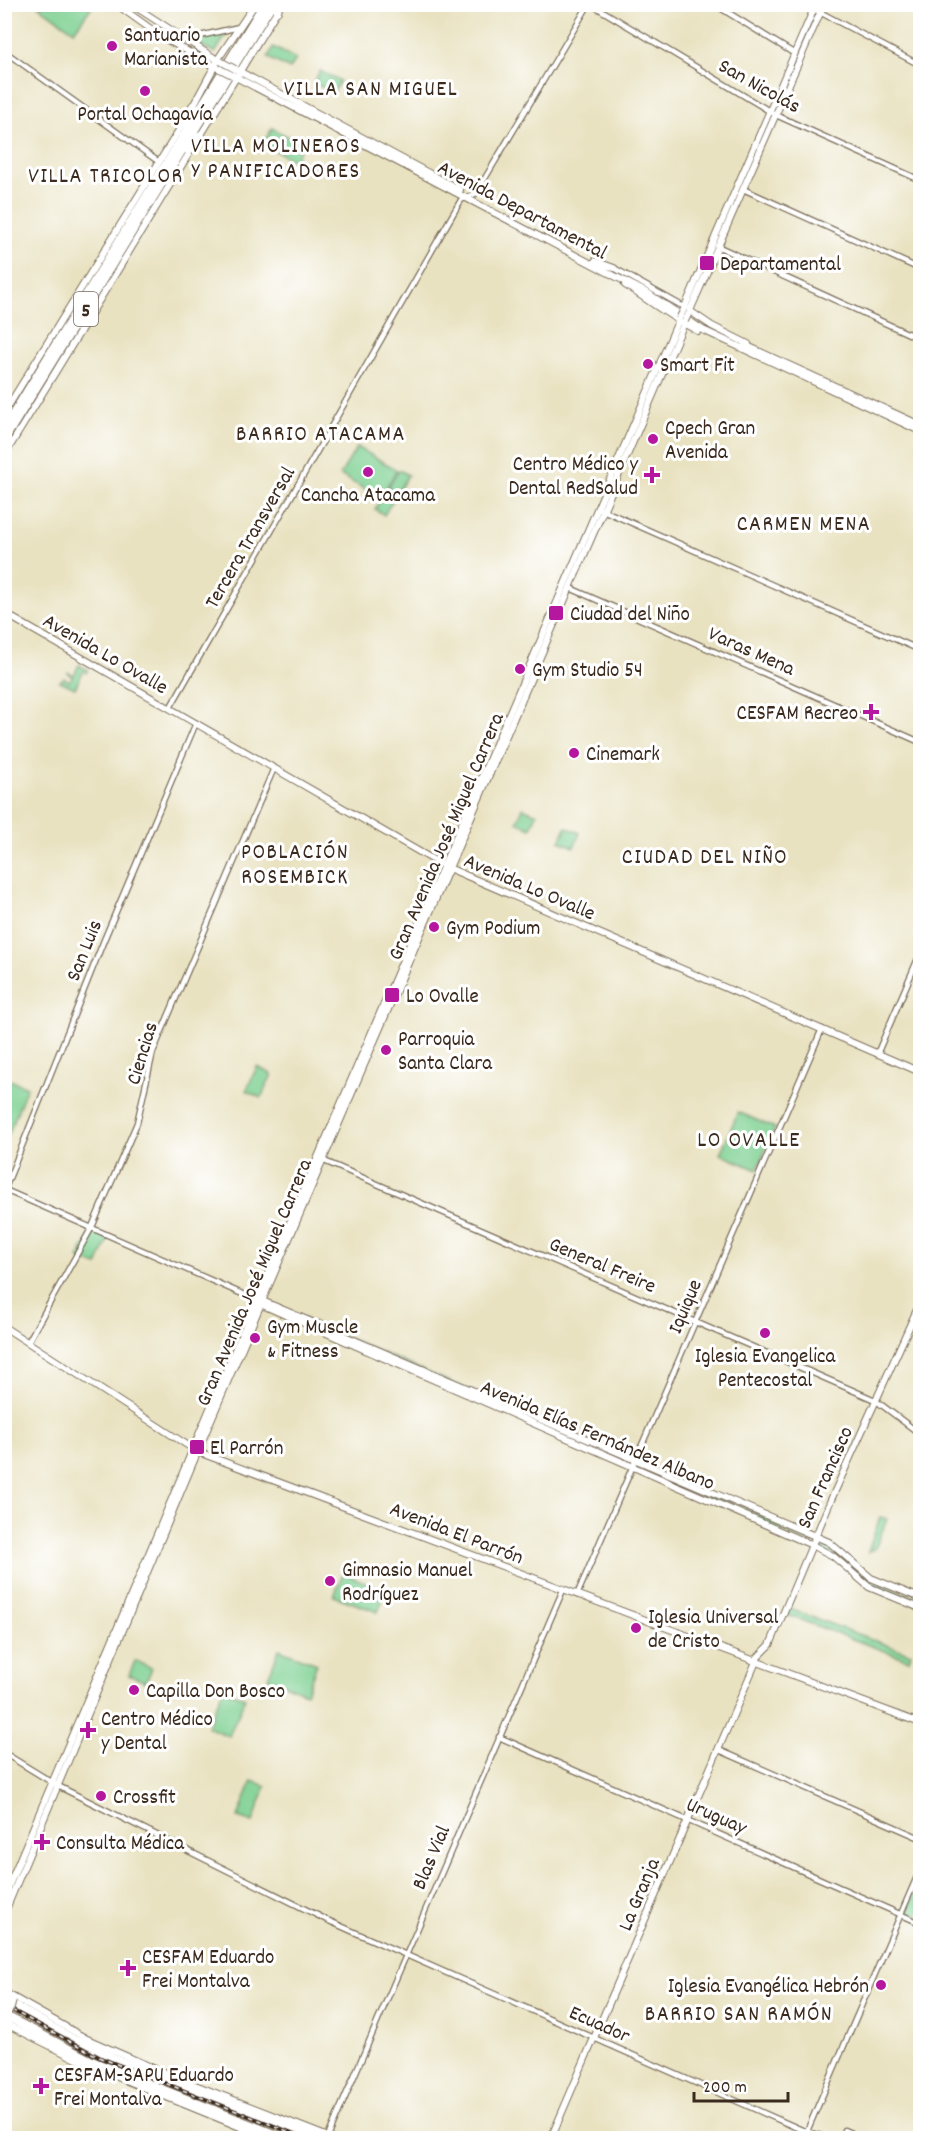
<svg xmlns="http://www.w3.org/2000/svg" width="925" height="2143" viewBox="0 0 925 2143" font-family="Dekko,sans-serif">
	<rect width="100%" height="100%" fill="#fff"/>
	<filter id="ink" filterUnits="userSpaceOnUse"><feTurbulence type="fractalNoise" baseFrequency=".0167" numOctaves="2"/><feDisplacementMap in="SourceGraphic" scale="12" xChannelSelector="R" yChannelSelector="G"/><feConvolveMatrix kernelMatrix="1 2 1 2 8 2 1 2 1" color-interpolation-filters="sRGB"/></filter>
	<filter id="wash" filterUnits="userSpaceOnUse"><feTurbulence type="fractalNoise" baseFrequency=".008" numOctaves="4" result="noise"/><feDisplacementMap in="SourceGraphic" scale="24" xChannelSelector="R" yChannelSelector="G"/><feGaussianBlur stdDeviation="1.35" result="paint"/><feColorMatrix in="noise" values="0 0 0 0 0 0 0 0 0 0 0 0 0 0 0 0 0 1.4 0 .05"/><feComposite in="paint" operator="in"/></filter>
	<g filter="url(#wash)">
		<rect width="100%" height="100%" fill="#e9e2c1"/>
		<!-- green -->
		<path fill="#7ed092" stroke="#5c7d58" stroke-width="1.5" d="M37,5H93L74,31Z
			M228,32L215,53L192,40Z
			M273,47L296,59L290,69L268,58Z
			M320,71L340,81L333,93L313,83Z
			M272,128L303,145L294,161L263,144Z
			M357,447L397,470L380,498L340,475Z
			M399,470L408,475L384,515L375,509Z
			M79,665L88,670L86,673L83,671L75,688L60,681L64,678L70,681L72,677L67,672L74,675Z
			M523,808L537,814L531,828L517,822Z
			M566,827L580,833L574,847L560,841Z
			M257,1067L272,1074L261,1098L246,1091Z
			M5,1078L27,1087L5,1143Z
			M738,1112L775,1128L757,1170L720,1154Z
			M93,1232L109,1238L97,1266L78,1258Z
			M264,1302L812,1538L810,1543Z
			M880,1517L887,1519L875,1549L868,1552Z
			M817,1540L834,1547L867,1579L920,1600V1606L874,1588L816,1544Z
			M343,1573L386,1591L378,1612L334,1596Z
			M790,1609L911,1654L909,1660L787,1615Z
			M279,1649L317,1664L306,1693L268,1678Z
			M135,1661L152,1668L146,1682L129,1675Z
			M223,1689L245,1698L229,1736L207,1727Z
			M252,1781L266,1786L253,1822L238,1817Z
			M920,1880V1909L918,1916L907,1911Z"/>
	</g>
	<g filter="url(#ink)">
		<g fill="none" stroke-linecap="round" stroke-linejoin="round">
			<!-- minor casing -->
			<g stroke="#786a57" stroke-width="7">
				<path id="minor" d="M591,4L776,115L920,180
					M714,4L795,54
					M814,9L920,65
					M187,39L239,27
					M4,51L159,162
					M743,189L920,269
					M717,246L920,339
					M614,268L684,307
					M598,508L920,650
					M570,588L920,742
					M170,708L461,200L475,194L481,185L589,4
					M877,1054L920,954
					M322,1160L875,1400L920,1434
					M5,1190L256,1300
					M4,1191L104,940L196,723
					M28,1342L92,1227L137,1123L153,1052L274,768
					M577,1595L822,1029
					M499,1737L920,1923
					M719,1750L920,1838
					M4,1753L58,1786L327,1920L802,2130L828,2138
					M328,2137L563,1590
					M804,2138L920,1870
					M841,2138L844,2130L862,2138"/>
			</g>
			<!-- major casing -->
			<g stroke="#786a57" stroke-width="8">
				<path id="major" d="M116,4L162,37L218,68
					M131,4L219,61
					M235,69L460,190
					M232,75L649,294L703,330L920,431
					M192,108L220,56L255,4
					M199,138L278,9
					M595,261L614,268
					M625,285C650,301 671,318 698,331
					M684,309L816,4
					M687,309L712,326L748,344
					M689,313L824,4
					M745,345L920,425
					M4,413L187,117
					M4,456L193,147
					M4,613L444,866L920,1072
					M260,1300L829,1542L871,1578L920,1598
					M258,1303L812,1545L833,1556L869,1587L920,1608
					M4,1327L198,1452L920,1723
					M4,1897L222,1380L679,319
					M4,1914L210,1422L685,321
					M4,1992L87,2039L162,2072
					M4,2023L93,2067L267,2138
					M172,2076L331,2138
					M551,2138L758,1657L770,1645L830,1502L920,1303"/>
			</g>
			<!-- highway casing -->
			<g stroke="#786a57" stroke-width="10">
				<path id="highway" d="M277,11L279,4
					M186,124L193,106
					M188,150L201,135
					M4,429L264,4
					M4,440L272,4
					M4,2000L73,2039L120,2061L317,2138
					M4,2015L94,2062L284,2138
					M160,2071L174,2078"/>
			</g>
			<!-- minor -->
			<use href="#minor" stroke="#fff" stroke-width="4.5"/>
			<!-- major -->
			<use href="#major" stroke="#fff" stroke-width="6"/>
			<!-- highway -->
			<use href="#highway" stroke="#fff" stroke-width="8"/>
			<!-- rail casing -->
			<g stroke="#3b2a1e" stroke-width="4">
				<path id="rail" d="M4,2006L101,2058L305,2138"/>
			</g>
			<!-- rail -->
			<use href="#rail" stroke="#fff" stroke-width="1.5" stroke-dasharray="4.5" stroke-linecap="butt"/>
			<!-- major-bridge casing -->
			<g stroke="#786a57" stroke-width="8" stroke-linecap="butt">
				<path id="major-bridge" d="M222,62L235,69
					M218,68L232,75
					M679,319L684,309
					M685,321L689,313
					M4,2017L11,2008L13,2000"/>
			</g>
			<!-- major-bridge -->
			<use href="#major-bridge" stroke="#fff" stroke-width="6"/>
		</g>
	</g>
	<!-- markers -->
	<g fill="#b5179e" stroke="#fff" stroke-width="2">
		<circle cx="112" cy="46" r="6"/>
		<circle cx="145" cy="91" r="6"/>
		<rect x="699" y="255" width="16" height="16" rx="3"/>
		<circle cx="648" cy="364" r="6"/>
		<circle cx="653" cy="439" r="6"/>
		<circle cx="368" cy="472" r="6"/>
		<path d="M649 466h6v6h6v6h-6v6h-6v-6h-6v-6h6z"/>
		<rect x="548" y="605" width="16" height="16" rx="3"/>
		<circle cx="520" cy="669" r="6"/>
		<path d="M868 703h6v6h6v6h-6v6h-6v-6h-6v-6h6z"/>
		<circle cx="574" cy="753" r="6"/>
		<circle cx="434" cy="927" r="6"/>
		<rect x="384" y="987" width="16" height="16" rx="3"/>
		<circle cx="386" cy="1050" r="6"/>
		<circle cx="765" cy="1333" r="6"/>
		<circle cx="255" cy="1338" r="6"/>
		<rect x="189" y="1439" width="16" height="16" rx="3"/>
		<circle cx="330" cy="1581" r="6"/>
		<circle cx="636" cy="1628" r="6"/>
		<circle cx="134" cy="1690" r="6"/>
		<path d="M85 1721h6v6h6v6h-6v6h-6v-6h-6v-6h6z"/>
		<circle cx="101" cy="1796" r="6"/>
		<path d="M39 1833h6v6h6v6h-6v6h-6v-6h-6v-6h6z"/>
		<path d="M125 1959h6v6h6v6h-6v6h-6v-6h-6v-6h6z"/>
		<circle cx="881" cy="1985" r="6"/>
		<path d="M38 2077h6v6h6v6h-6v6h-6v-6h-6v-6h6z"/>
	</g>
	<g text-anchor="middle" stroke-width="6" stroke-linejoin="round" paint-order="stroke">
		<!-- shield labels -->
		<rect fill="#fff" stroke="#766a62" stroke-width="1.5" x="74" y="292" width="24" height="34" rx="4.5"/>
		<g font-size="20" font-weight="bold" fill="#3b2a1e">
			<text x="86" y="316">5</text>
		</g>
		<!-- poi labels -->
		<g font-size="21" fill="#3b2a1e" stroke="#fff" text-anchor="start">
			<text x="124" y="41">Santuario<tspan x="124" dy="24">Marianista</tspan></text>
			<text x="145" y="120" text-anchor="middle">Portal Ochagavía</text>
			<text x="720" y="270">Departamental</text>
			<text x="660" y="371">Smart Fit</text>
			<text x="665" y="434">Cpech Gran<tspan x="665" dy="24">Avenida</tspan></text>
			<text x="638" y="470" text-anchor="end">Centro Médico y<tspan x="638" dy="24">Dental RedSalud</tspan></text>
			<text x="368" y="501" text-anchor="middle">Cancha Atacama</text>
			<text x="570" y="620">Ciudad del Niño</text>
			<text x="532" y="676">Gym Studio 54</text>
			<text x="858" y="719" text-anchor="end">CESFAM Recreo</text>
			<text x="586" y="760">Cinemark</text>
			<text x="446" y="934">Gym Podium</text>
			<text x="406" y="1002">Lo Ovalle</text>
			<text x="398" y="1045">Parroquia<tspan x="398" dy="24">Santa Clara</tspan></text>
			<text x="267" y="1333">Gym Muscle<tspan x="267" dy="24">&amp; Fitness</tspan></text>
			<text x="765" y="1362" text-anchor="middle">Iglesia Evangelica<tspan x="765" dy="24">Pentecostal</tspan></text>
			<text x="210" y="1454">El Parrón</text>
			<text x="342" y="1576">Gimnasio Manuel<tspan x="342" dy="24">Rodríguez</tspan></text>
			<text x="648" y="1623">Iglesia Universal<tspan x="648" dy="24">de Cristo</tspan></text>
			<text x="146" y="1697">Capilla Don Bosco</text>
			<text x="101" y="1725">Centro Médico<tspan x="101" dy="24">y Dental</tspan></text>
			<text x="113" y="1803">Crossfit</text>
			<text x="56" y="1849">Consulta Médica</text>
			<text x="142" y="1963">CESFAM Eduardo<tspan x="142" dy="24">Frei Montalva</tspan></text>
			<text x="869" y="1992" text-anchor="end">Iglesia Evangélica Hebrón</text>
			<text x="54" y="2081">CESFAM-SAPU Eduardo<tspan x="54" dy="24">Frei Montalva</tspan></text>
		</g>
		<!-- street labels -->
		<g font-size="21" fill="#3b2a1e" stroke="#fff">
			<text transform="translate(760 85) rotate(29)" y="7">San Nicolás</text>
			<text transform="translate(523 209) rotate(28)" y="7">Avenida Departamental</text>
			<text transform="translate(249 537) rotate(-60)" y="7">Tercera Transversal</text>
			<text transform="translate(752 650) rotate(24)" y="7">Varas Mena</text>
			<text transform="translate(106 653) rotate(30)" y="7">Avenida Lo Ovalle</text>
			<text transform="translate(445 836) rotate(-67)" y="7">Gran Avenida José Miguel Carrera</text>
			<text transform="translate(530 886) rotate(23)" y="7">Avenida Lo Ovalle</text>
			<text transform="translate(83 950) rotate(-68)" y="7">San Luis</text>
			<text transform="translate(141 1053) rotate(-73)" y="7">Ciencias</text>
			<text transform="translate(603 1264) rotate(23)" y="7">General Freire</text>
			<text transform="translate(253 1282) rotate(-67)" y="7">Gran Avenida José Miguel Carrera</text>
			<text transform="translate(684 1306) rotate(-67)" y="7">Iquique</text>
			<text transform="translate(598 1434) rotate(23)" y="7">Avenida Elías Fernández Albano</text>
			<text transform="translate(824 1477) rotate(-66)" y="7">San Francisco</text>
			<text transform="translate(457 1532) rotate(21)" y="7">Avenida El Parrón</text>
			<text transform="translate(717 1815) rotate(24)" y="7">Uruguay</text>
			<text transform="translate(430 1857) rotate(-67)" y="7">Blas Vial</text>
			<text transform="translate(638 1894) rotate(-67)" y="7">La Granja</text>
			<text transform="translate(600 2023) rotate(24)" y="7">Ecuador</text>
		</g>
		<!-- neighbourhood labels -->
		<g font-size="22" letter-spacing="1.5" fill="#3b2a1e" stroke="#fff">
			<text x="371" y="95">VILLA SAN MIGUEL</text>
			<text x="276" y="152">VILLA MOLINEROS<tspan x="276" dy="25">Y PANIFICADORES</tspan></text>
			<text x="106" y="182">VILLA TRICOLOR</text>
			<text x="321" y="440">BARRIO ATACAMA</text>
			<text x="804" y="530">CARMEN MENA</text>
			<text x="295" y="858">POBLACIÓN<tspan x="295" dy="25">ROSEMBICK</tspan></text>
			<text x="705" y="863">CIUDAD DEL NIÑO</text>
			<text x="749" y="1146">LO OVALLE</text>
			<text x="739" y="2020">BARRIO SAN RAMÓN</text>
		</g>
	</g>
	<!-- margin -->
	<rect width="925" height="2143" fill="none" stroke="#fff" stroke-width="24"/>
	<!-- scale -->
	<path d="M694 2092v9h94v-9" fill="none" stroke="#3b2a1e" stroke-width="3"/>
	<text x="703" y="2092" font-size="18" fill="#3b2a1e" stroke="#ffffff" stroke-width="4.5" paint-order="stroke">200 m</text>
</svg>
